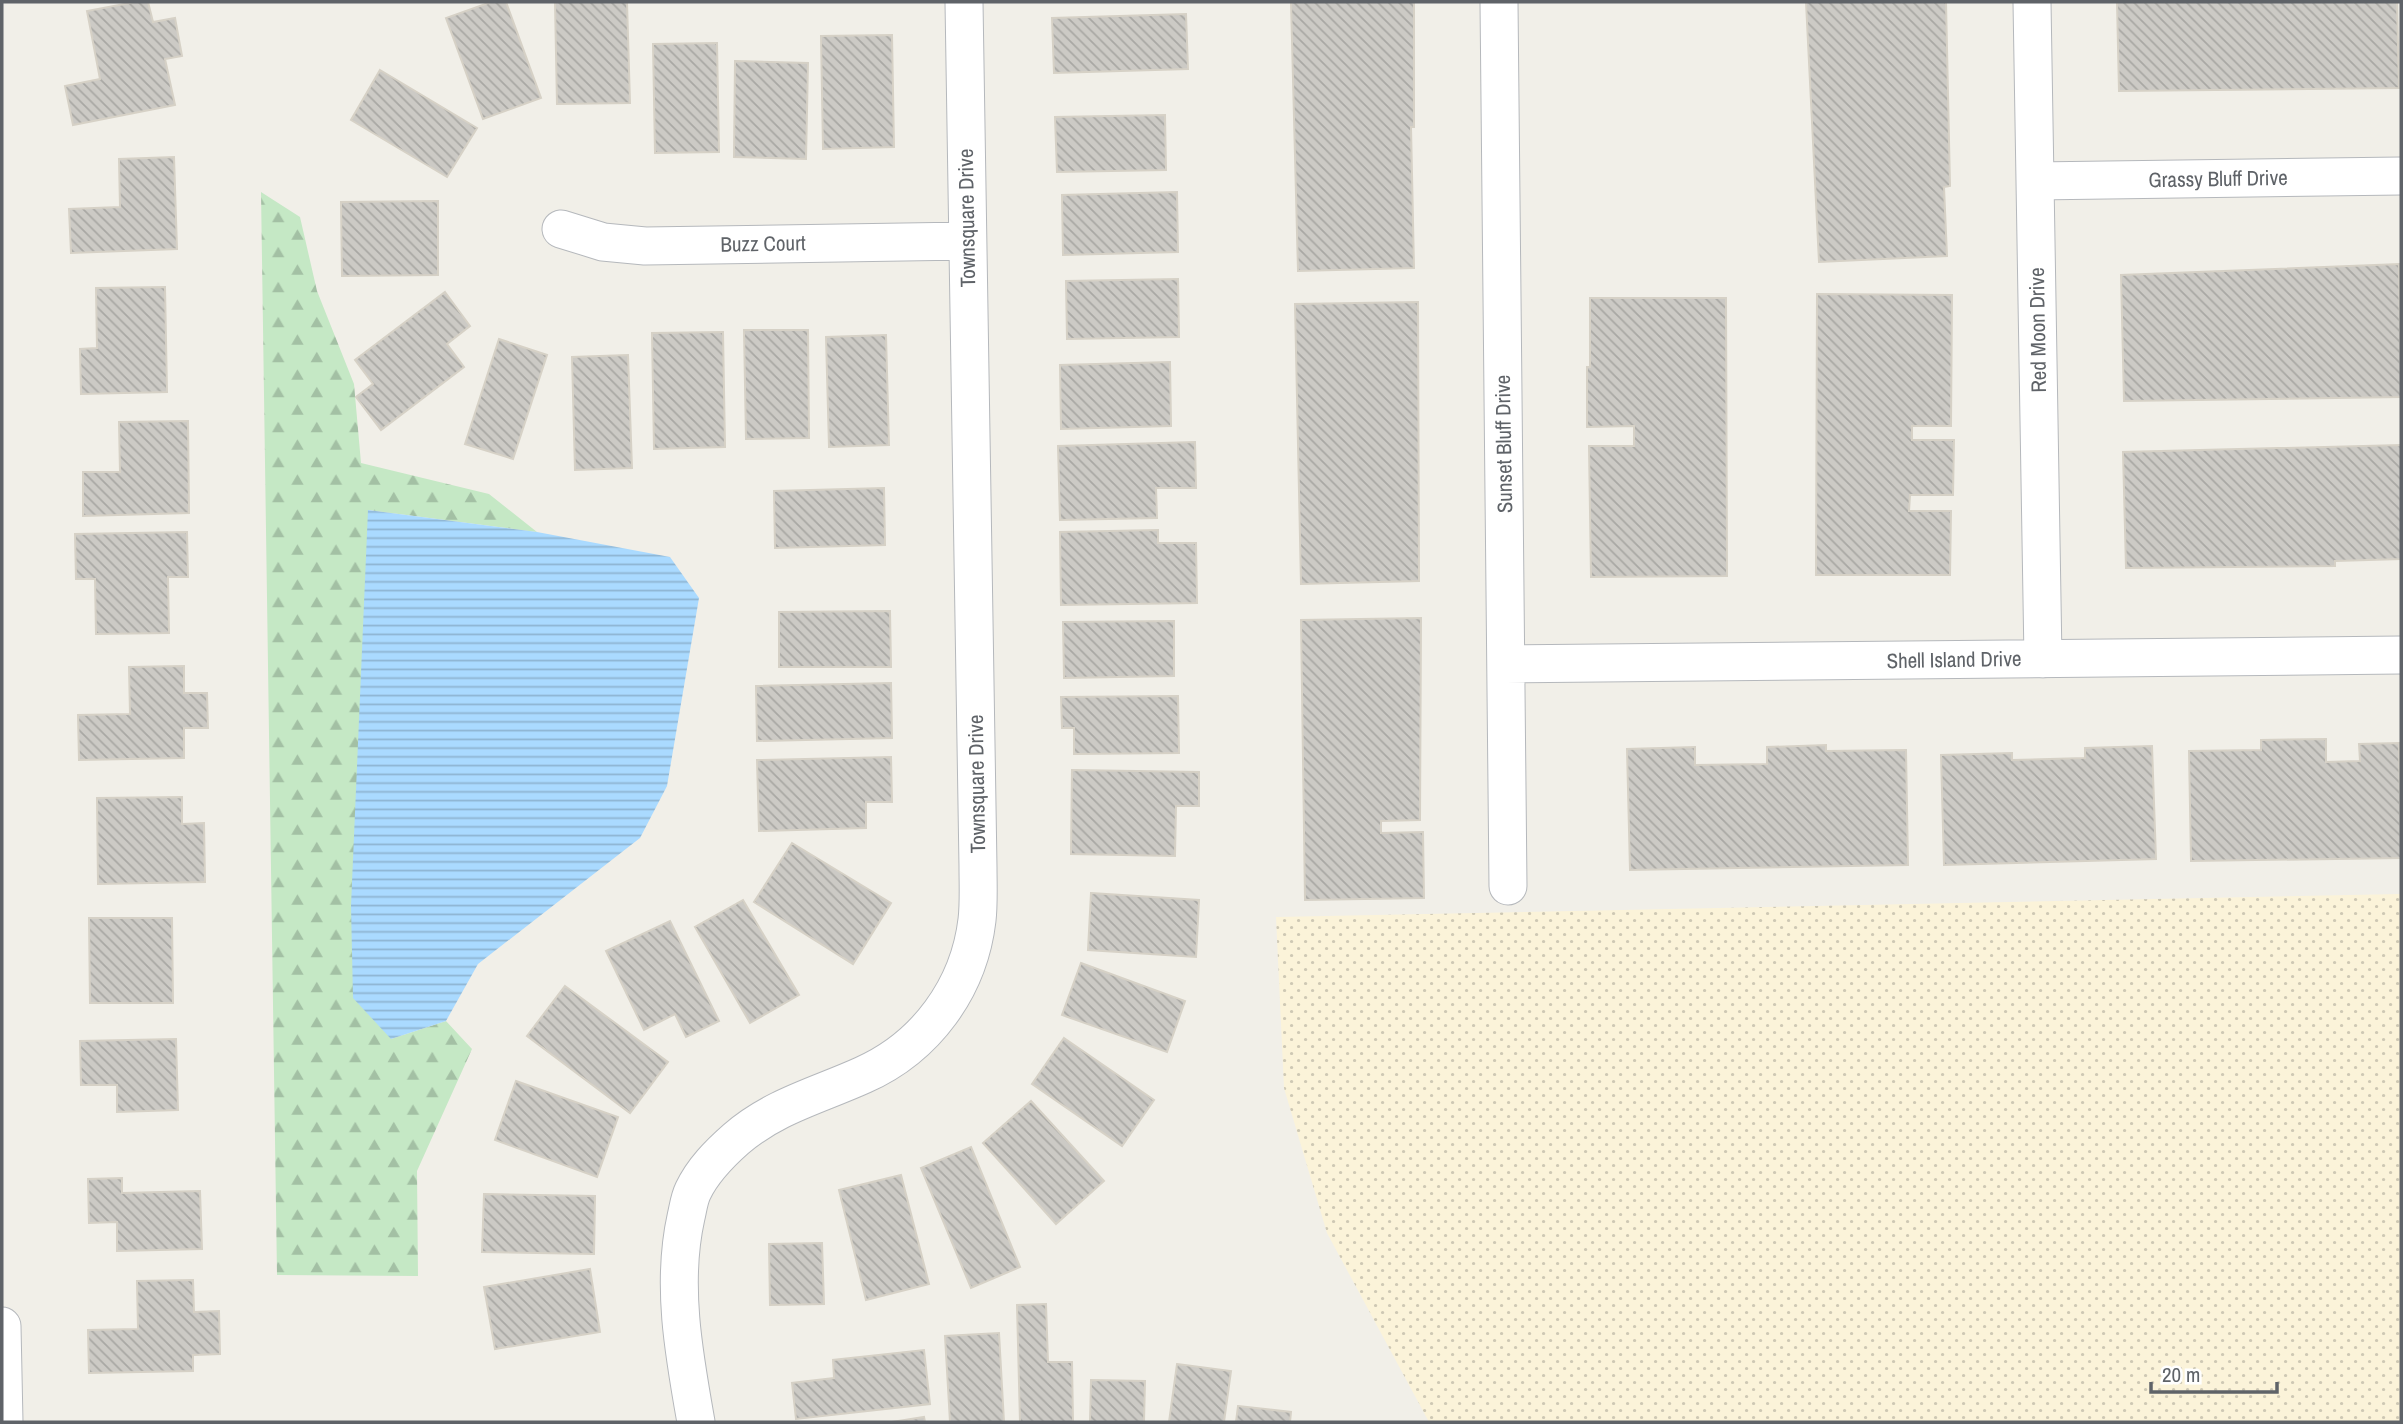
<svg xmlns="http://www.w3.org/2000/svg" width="2403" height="1424" viewBox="0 0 2403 1424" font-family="'Archivo Narrow',sans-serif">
	<defs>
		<pattern id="forest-firs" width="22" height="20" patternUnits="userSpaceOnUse" patternTransform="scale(1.75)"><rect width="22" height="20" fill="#c5e8c5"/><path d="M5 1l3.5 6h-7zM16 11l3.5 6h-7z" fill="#a3c0a4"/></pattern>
		<pattern id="sand-dots" width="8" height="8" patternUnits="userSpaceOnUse" patternTransform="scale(1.75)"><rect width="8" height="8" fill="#fbf3d9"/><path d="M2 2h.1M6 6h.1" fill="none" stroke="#cec8b4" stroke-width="1.8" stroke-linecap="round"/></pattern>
		<pattern id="water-rules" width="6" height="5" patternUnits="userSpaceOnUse" patternTransform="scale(1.75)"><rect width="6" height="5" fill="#aadaff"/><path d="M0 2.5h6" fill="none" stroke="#8eb4d2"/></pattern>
		<pattern id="building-back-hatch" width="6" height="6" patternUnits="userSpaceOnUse" patternTransform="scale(1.75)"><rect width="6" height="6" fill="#cccac5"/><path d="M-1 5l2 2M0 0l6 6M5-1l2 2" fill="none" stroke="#a9a8a4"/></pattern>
	</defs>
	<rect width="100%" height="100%" fill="#f1efe8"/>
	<!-- forest -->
	<path fill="url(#forest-firs)" d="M261,192L300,217L317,291L354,384L361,463L489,494L537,532L368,510L391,1039L446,1021L472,1049L417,1171L418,1276L277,1275Z"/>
	<!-- sand -->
	<path fill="url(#sand-dots)" d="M2401,894V1422H1429L1327,1233L1284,1088L1276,917Z"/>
	<!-- water -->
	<path fill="url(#water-rules)" d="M368,510L537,532L670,557L699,598L667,786L640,838L478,964L446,1021L391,1039L353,998L351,906Z"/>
	<!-- building -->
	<path fill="url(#building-back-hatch)" stroke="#d6d1c6" stroke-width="2" d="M135,2H148L153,22L175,18L182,56L165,59L175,105L73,125L65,86L100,79L87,11Z
		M491,2H506L541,98L483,119L446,18Z
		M555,2H627L630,103L557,104Z
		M1291,2H1414V127H1411L1414,268L1298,271Z
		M1806,2H1946L1950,186L1944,187L1947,256L1819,262Z
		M2117,2H2397L2399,88L2119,91Z
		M1186,14L1188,69L1054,73L1052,18Z
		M892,35L894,147L823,149L821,36Z
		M717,43L719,152L655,153L653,44Z
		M735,61L808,63L806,159L734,157Z
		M380,70L477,128L447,177L351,120Z
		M1165,115L1166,170L1057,172L1055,117Z
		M174,157L177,249L71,253L69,209L120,207L119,159Z
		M1177,192L1178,252L1063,255L1062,195Z
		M438,201V275L342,276L341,202Z
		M2399,264L2401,397L2124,401L2121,275Z
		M1178,279L1179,337L1067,339L1066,281Z
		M165,287L167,392L81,394L80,349L97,348L96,288Z
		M445,292L470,326L447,344L464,367L381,430L356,397L373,384L355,360Z
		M1817,294L1952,295L1951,426H1912V440H1954L1953,495H1910L1909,511H1951L1950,575H1816Z
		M1590,298H1726L1727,576L1591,577L1589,446H1634V426L1587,427V367H1590Z
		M1418,302L1419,581L1301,584L1295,304Z
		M744,330H808L809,438L746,439Z
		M723,332L725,447L654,449L652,333Z
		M886,335L889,445L829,447L826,337Z
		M499,339L547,355L513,459L465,444Z
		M628,355L632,468L575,470L572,357Z
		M1170,362L1171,426L1061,429L1060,365Z
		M188,421L189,513L83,516V472H120L119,422Z
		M1195,442L1196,488H1156L1157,518L1060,520L1058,446Z
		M2401,445V559L2335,561V566L2126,568L2123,452Z
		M884,488L885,545L775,548L774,491Z
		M1158,530V543H1196L1197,603L1061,605L1060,532Z
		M187,532L188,577H168L169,633L96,634L95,579H76L75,534Z
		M890,611L891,667H779V612Z
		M1421,618L1420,820L1381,821V833L1423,832L1424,898L1305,900L1301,620Z
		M1174,621V676L1064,678L1063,622Z
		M184,666V693H207L208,728H184V758L79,760L78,715L130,714L129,667Z
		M891,683L892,738L757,741L756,686Z
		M1178,696L1179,753L1074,754V728H1062L1061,697Z
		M2326,739V762L2360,761L2359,744L2399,743L2401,858L2191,861L2189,751L2261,750V740Z
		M1826,745V751L1906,750L1908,865L1630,870L1627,749L1695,747V765L1767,764V747Z
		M2152,746L2156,859L1944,865L1941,755L2012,753V760L2085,758V748Z
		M891,757L892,802H866V828L759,831L757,760Z
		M1072,770L1199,772V806H1176L1175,856L1071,854Z
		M182,797V824L204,823L205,882L98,884L97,798Z
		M792,843L891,903L853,964L754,902Z
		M1091,893L1199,900L1196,957L1088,950Z
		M743,900L799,995L750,1023L695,927Z
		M89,918H172L173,1003H90Z
		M670,921L719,1021L686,1037L675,1014L644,1030L606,951Z
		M1081,963L1185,1001L1167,1052L1062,1015Z
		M565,986L668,1062L630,1113L527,1036Z
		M1064,1038L1154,1100L1122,1146L1032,1084Z
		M176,1039L178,1110L117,1112V1085H81L80,1041Z
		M516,1081L618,1117L597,1177L495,1140Z
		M1031,1101L1104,1181L1056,1224L983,1143Z
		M971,1147L1020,1267L971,1288L921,1168Z
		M901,1175L929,1284L866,1300L839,1190Z
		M122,1178V1193L200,1191L202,1249L117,1251V1222L89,1223L88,1179Z
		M484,1194L595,1196L594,1254L482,1252Z
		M822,1243L824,1304L770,1305L769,1244Z
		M590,1269L600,1332L495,1349L484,1287Z
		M193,1280L194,1312L219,1311L220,1354L193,1355V1371L89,1373L88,1330L138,1329L137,1281Z
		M1046,1304L1048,1362H1072L1073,1422H1020L1017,1305Z
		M999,1333L1004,1422H950L945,1336Z
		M924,1350L930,1404L796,1419L792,1383L834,1378L833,1360Z
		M1177,1364L1231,1371L1224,1422H1169Z
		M1091,1380L1145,1381L1144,1422H1090Z
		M1238,1406L1291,1412L1290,1422H1236Z
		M924,1417L925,1422H892Z"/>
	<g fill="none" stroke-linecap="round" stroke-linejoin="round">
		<!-- minor casing -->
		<g stroke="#b5b8bc" stroke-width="39">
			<path id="minor" d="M1499,2L1508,886
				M2032,2L2043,659
				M2035,181L2401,176
				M561,229L603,242L645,246L967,241
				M1506,664L2401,655
				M2,1326L4,1422
				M696,1422C684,1355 671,1284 686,1217C688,1209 689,1199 693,1191C703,1170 719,1154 736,1139C774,1106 819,1095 863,1075C926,1047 969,988 977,920C979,903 978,884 978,867L964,2"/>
		</g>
		<!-- minor -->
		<use href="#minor" stroke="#fff" stroke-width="37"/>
	</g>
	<g text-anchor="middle" stroke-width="5" stroke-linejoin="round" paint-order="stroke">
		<!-- street labels -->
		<g font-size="21" fill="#5f6368" stroke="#fff">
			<text transform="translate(2218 179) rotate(-1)" y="7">Grassy Bluff Drive</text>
			<text transform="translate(967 218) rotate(-91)" y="7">Townsquare Drive</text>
			<text transform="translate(763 244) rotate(-1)" y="7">Buzz Court</text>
			<text transform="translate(2038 330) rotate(-91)" y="7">Red Moon Drive</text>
			<text transform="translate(1504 444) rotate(-91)" y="7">Sunset Bluff Drive</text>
			<text transform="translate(1954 660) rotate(-1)" y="7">Shell Island Drive</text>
			<text transform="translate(977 784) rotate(-91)" y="7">Townsquare Drive</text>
		</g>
	</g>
	<!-- border -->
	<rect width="2403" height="1424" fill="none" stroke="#5f6368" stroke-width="7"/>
	<!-- scale -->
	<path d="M2151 1382v10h126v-10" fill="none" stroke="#5f6368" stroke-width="3.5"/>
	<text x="2162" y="1382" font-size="21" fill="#5f6368" stroke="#ffffff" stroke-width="5" paint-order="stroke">20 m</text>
</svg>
